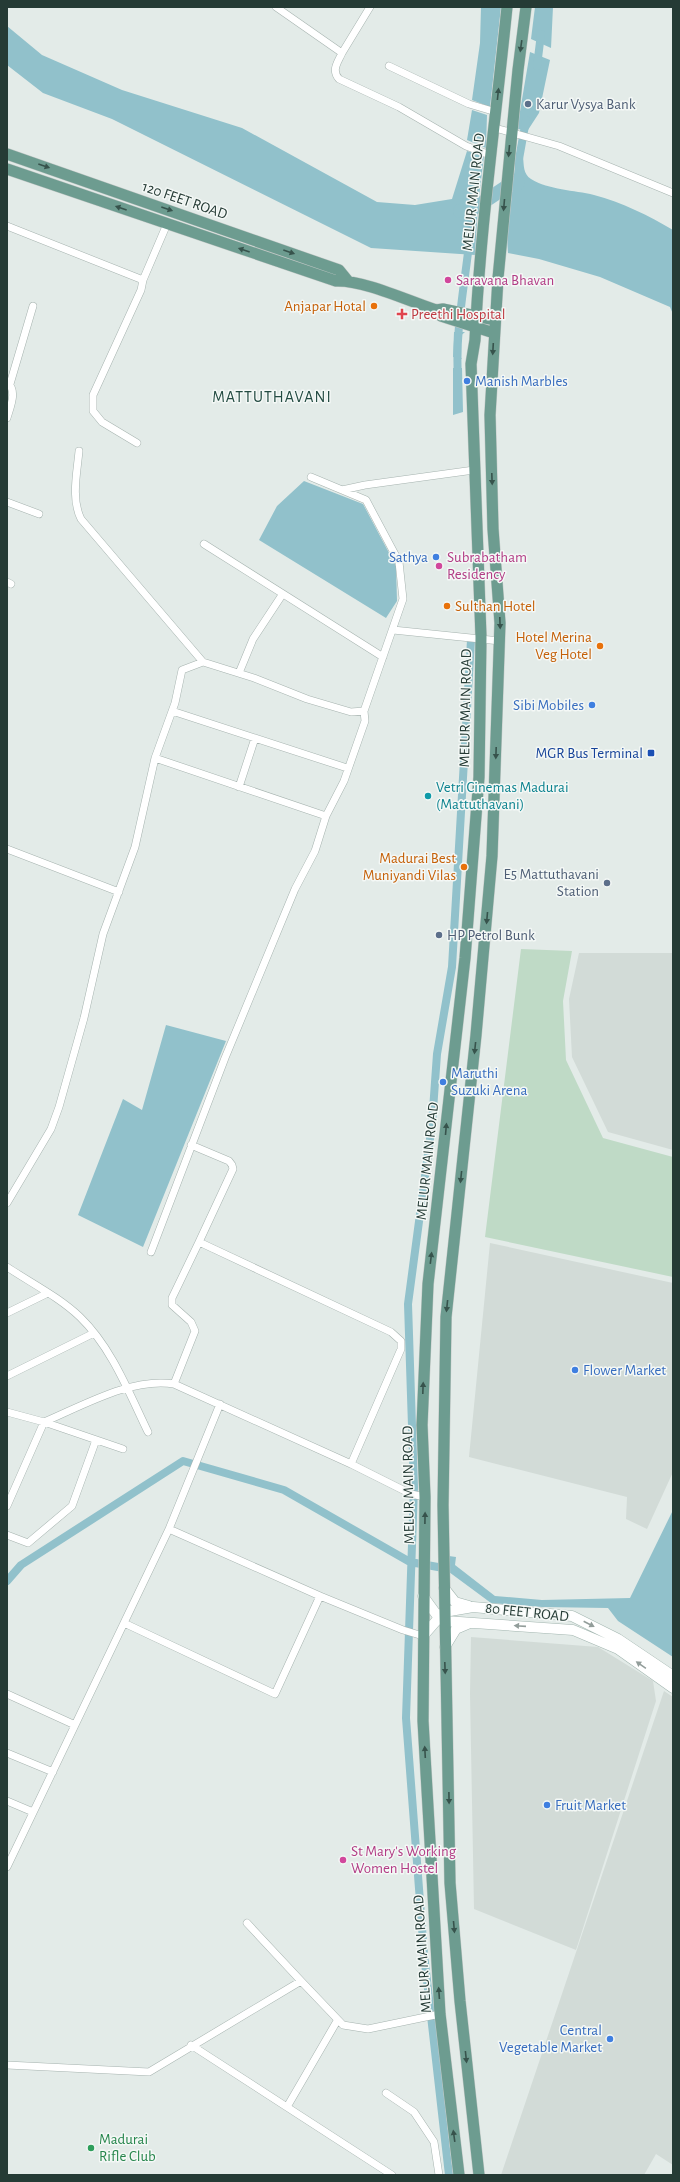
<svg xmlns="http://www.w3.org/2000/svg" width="680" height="2182" viewBox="0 0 680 2182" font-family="'Alegreya Sans',sans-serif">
	<rect width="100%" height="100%" fill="#e3ebe8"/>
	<!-- built -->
	<path fill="#d2dbd7" d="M579,953H673V1150L608,1132L572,1057L569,999Z
		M490,1243L673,1283V1472L647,1529L626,1519L627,1497L469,1457Z
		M471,1637L598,1647L653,1681L656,1701L576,1950L474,1909L470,1694Z
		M664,1691L673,1697V2165L656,2154L644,2175H501Z"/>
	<!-- green -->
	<path fill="#bfdac6" d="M521,949L572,951L563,1001L566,1060L603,1138L673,1157V1277L485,1237Z"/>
	<!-- water -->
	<path fill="#91c1cb" d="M481,7H501L490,107L472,100L480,43Z
		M535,7H553L551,48L531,39Z
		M7,26L42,55L122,90L242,128L377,202L415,205L452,199L467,151L484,156L478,205L475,255L371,248L112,119L43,93L7,65Z
		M530,52L550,60L539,113L528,130L517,129Z
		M472,110L487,115L486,148L467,140Z
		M516,156L523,157C524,165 523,174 531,179C549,190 574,190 594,195C622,202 649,216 673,230V314L670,307L600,277L539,259L508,253L507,238Z
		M454,332H465L458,338L457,352L462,359L453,357Z
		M453,368H462L463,412L453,415Z
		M304,481L363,504L396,566L397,601L386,618L259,540L277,506Z
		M166,1025L226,1041L143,1247L78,1215L123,1099L142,1110Z
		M673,1510V1657L618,1621L608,1608L542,1607L491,1603L449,1572V1556L456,1557L455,1565L495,1596L542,1600L630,1598Z"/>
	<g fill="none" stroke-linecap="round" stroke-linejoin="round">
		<!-- canal -->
		<path stroke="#91c1cb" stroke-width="8" d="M537,66L541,34
			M519,166V159L526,120
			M458,378C455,333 464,289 469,244
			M7,1581L21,1565L183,1461L284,1490L410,1562L449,1569
			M449,2175L424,1954L406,1718L414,1487L408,1304L432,1124L437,1054L452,967L471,640"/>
		<!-- river -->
		<path stroke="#91c1cb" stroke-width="14" d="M460,211L473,209L512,183H518"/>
		<!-- street casing -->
		<g stroke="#a6b3af" stroke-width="8">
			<path id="street" d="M276,7L342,53C338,62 331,70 339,79L399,107L466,146L490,155
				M342,53L370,7
				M389,66L469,104L496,112
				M495,128L559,146L673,193
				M7,226L143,280L141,290L93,395V411L102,422L137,443
				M143,280L167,224
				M10,384L33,306
				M7,418C10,407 18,391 7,382
				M79,451C77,473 71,499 81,519L203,662
				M342,490L365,485L474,470
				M7,502L39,514
				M204,544L383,657
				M7,582L11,584
				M393,630L500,641
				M239,673L253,639L282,595
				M172,711L347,768
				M155,758L326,816
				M239,787L255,738
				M7,849L119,892
				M191,1145L229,1161L232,1165L233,1169L199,1242L391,1332L401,1341V1349L351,1464
				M7,1203L51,1129L59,1107L84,1018L103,934L135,847L155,758L175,703L182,670L203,662L254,678L307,699L351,712L364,711L403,599L399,562L366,500L311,477
				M151,1252L225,1058L295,889L315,851L326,816L344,781L365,721L364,711
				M7,1267C31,1283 59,1297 80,1317C112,1348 129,1393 148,1432
				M7,1313L48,1293
				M7,1376L94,1333
				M174,1384L195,1331L191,1322L172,1305V1298L199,1242
				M7,1412L44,1422L123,1449
				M7,1506L44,1422C82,1406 132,1377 174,1384L351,1464L411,1494L425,1497
				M169,1529L220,1404
				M7,1535L28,1543L72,1506L96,1440
				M124,1623L275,1694L320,1596
				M7,1694L75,1725
				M7,1753L53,1772
				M7,1801L33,1812
				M7,1867L169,1529L320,1596L403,1630L423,1636
				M247,1923L301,1981
				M191,2045L392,2175
				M7,2065L149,2072L301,1981L343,2025L368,2029L440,2014
				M386,2093L414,2112L434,2142L439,2175
				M287,2107L337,2021"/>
		</g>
		<!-- secondary casing -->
		<g stroke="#a3b6b0" stroke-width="11">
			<path id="secondary" d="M444,1588L455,1602L469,1606
				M423,1596L439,1618L445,1621L573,1630L618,1649L673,1688
				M423,1636L444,1612L473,1607L572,1616L618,1639L673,1676
				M445,1647L456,1629L470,1623"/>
		</g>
		<!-- primary casing -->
		<g stroke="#c2c8c6" stroke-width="12">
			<path id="primary" d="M7,154L339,270L348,281
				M7,169L336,281C364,280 408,301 436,310L441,316L494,333
				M436,310L443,309L495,320
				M459,2175L440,2014L423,1721L425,1497L422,1425L428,1284L465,958L479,777L481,637L471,364L475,340C480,228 496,118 507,7
				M479,2175L460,2001L450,1883L443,1505L446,1317L476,1035L492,856L500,623L493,529L490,415L498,278L518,70L526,7"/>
		</g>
		<!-- street -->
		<use href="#street" stroke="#fff" stroke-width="7"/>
		<!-- secondary -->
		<use href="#secondary" stroke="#fff" stroke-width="10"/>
		<!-- primary -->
		<use href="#primary" stroke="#6d9c90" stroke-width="11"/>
	</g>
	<!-- one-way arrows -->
	<defs><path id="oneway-solid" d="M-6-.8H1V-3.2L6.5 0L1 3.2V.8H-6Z"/></defs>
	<g fill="#37534c">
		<use href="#oneway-solid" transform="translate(521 46) rotate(98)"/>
		<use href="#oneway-solid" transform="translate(498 94) rotate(-84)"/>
		<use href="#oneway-solid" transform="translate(509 151) rotate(95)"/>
		<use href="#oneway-solid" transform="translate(44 166) rotate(19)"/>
		<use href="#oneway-solid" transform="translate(504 205) rotate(95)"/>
		<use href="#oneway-solid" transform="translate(121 208) rotate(-161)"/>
		<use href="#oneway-solid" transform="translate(167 209) rotate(19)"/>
		<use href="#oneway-solid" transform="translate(244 250) rotate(-161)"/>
		<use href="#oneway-solid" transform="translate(289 252) rotate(19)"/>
		<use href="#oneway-solid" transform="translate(493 349) rotate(93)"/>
		<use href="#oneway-solid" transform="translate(492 479) rotate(88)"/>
		<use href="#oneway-solid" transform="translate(500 623) rotate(88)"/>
		<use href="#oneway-solid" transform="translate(496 753) rotate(92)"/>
		<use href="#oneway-solid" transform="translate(487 918) rotate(95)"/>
		<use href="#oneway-solid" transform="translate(475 1048) rotate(96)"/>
		<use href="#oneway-solid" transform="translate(446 1129) rotate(-85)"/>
		<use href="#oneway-solid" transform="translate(461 1177) rotate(96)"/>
		<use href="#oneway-solid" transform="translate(431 1258) rotate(-83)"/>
		<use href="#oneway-solid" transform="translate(447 1306) rotate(96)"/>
		<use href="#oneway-solid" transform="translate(423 1388) rotate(-88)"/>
		<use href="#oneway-solid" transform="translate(425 1518) rotate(-89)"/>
		<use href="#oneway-solid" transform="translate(445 1668) rotate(88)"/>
		<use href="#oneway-solid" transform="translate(425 1752) rotate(-93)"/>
		<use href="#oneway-solid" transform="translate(449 1798) rotate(89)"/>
		<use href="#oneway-solid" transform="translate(454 1927) rotate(85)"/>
		<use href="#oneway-solid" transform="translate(439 1993) rotate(-94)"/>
		<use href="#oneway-solid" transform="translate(466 2057) rotate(84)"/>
		<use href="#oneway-solid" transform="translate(454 2136) rotate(-98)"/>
	</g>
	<g fill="#929d9a">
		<use href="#oneway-solid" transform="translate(589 1624) rotate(27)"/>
		<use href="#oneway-solid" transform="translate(520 1626) rotate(-176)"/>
		<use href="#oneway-solid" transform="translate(641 1665) rotate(-145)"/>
	</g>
	<!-- markers -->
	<g fill="#5c6f8a" stroke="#f4f8f6" stroke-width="1.5">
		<circle cx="528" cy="104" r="4"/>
		<circle cx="607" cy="883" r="4"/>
		<circle cx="439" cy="935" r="4"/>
	</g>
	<g fill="#d1479c" stroke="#f4f8f6" stroke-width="1.5">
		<circle cx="448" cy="280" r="4"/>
		<circle cx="439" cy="566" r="4"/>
		<circle cx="343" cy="1860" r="4"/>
	</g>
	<g fill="#e8710a" stroke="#f4f8f6" stroke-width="1.5">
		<circle cx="374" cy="306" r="4"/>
		<circle cx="447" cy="606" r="4"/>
		<circle cx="600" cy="646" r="4"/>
		<circle cx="464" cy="867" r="4"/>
	</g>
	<path fill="#e0444e" stroke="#f4f8f6" stroke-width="1.5" d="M400 308h4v4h4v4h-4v4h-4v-4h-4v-4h4z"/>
	<g fill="#3f7fe0" stroke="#f4f8f6" stroke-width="1.5">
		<circle cx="467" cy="381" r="4"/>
		<circle cx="436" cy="557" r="4"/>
		<circle cx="592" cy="705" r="4"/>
		<circle cx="443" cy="1082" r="4"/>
		<circle cx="575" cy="1370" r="4"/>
		<circle cx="547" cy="1805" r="4"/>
		<circle cx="610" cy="2039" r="4"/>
	</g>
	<rect fill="#1a4fb4" stroke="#f4f8f6" stroke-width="1.5" x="647" y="749" width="8" height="8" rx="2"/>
	<circle fill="#0f9aa8" stroke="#f4f8f6" stroke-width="1.5" cx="428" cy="796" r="4"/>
	<circle fill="#2e9e5b" stroke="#f4f8f6" stroke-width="1.5" cx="91" cy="2148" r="4"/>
	<g text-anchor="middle" stroke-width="3" stroke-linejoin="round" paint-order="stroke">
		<!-- service labels -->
		<g font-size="15" fill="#4e5e75" stroke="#f4f8f6" text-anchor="start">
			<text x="536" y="109">Karur Vysya Bank</text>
			<text x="599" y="879" text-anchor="end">E5 Mattuthavani<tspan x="599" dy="17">Station</tspan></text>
			<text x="447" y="940">HP Petrol Bunk</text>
		</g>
		<!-- street labels -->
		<g font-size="15" fill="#253b35" stroke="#f4f8f6">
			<text transform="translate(473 192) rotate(-84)" y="5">MELUR MAIN ROAD</text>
			<text transform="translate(185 200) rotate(19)" y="5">120 FEET ROAD</text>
			<text transform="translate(465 708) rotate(-89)" y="5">MELUR MAIN ROAD</text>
			<text transform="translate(427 1161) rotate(-84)" y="5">MELUR MAIN ROAD</text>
			<text transform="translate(408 1485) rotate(-91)" y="5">MELUR MAIN ROAD</text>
			<text transform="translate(527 1612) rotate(6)" y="5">80 FEET ROAD</text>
			<text transform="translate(422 1954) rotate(-94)" y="5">MELUR MAIN ROAD</text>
		</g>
		<!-- hotel labels -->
		<g font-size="15" fill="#b23c85" stroke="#f4f8f6" text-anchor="start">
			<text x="456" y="285">Saravana Bhavan</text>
			<text x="447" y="562">Subrabatham<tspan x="447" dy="17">Residency</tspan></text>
			<text x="351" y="1856">St Mary's Working<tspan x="351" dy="17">Women Hostel</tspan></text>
		</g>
		<!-- food labels -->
		<g font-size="15" fill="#c56008" stroke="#f4f8f6" text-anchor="end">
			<text x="366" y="311">Anjapar Hotal</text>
			<text x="455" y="611" text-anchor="start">Sulthan Hotel</text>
			<text x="592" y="642">Hotel Merina<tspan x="592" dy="17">Veg Hotel</tspan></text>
			<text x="456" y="863">Madurai Best<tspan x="456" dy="17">Muniyandi Vilas</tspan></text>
		</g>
		<!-- health labels -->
		<g font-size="15" fill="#be3a42" stroke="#f4f8f6" text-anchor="start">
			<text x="411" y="319">Preethi Hospital</text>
		</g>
		<!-- shop labels -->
		<g font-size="15" fill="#366cbe" stroke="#f4f8f6" text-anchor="start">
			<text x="475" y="386">Manish Marbles</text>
			<text x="428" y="562" text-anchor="end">Sathya</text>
			<text x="584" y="710" text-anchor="end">Sibi Mobiles</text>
			<text x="451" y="1078">Maruthi<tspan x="451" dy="17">Suzuki Arena</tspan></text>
			<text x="583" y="1375">Flower Market</text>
			<text x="555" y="1810">Fruit Market</text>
			<text x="602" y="2035" text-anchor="end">Central<tspan x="602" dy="17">Vegetable Market</tspan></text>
		</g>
		<!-- transit labels -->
		<g font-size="15" fill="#164399" stroke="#f4f8f6" text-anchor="end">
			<text x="643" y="758">MGR Bus Terminal</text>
		</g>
		<!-- culture labels -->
		<g font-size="15" fill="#0d838f" stroke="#f4f8f6" text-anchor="start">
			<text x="436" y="792">Vetri Cinemas Madurai<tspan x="436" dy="17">(Mattuthavani)</tspan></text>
		</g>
		<!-- leisure labels -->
		<g font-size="15" fill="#27864d" stroke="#f4f8f6" text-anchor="start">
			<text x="99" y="2144">Madurai<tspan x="99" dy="17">Rifle Club</tspan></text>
		</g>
		<!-- neighbourhood labels -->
		<g font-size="16" letter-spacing="1" fill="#234b42" stroke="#f4f8f6">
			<text x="272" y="402">MATTUTHAVANI</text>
		</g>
	</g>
	<!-- border -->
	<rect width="680" height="2182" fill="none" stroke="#253b35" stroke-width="16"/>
</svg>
